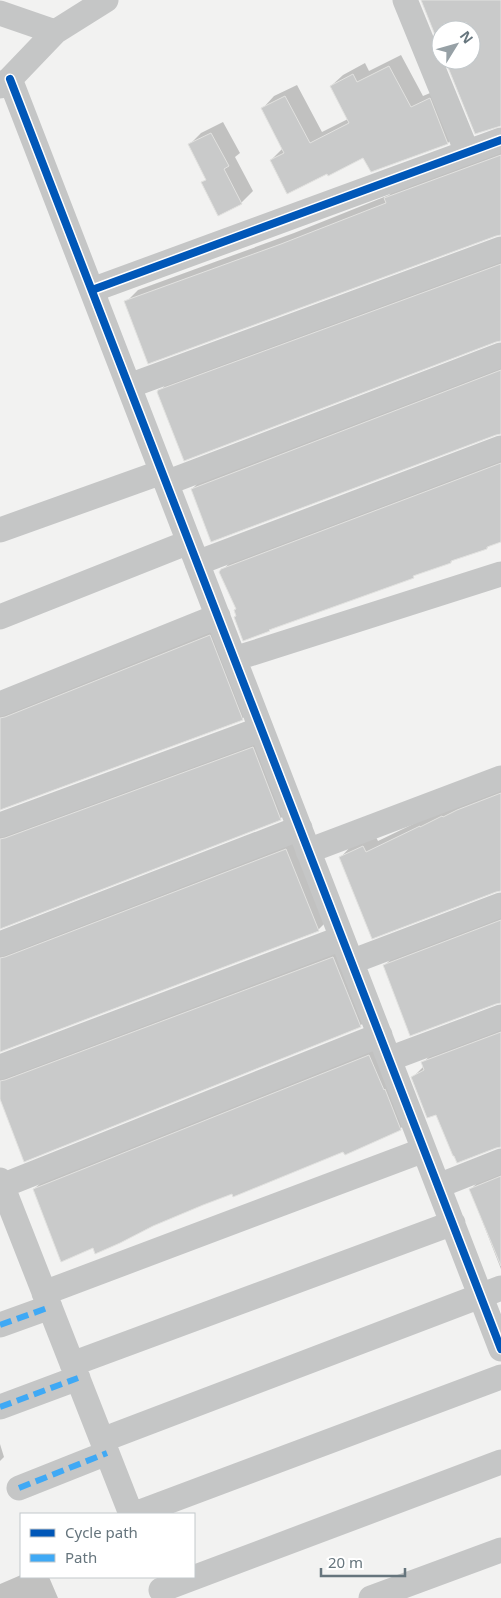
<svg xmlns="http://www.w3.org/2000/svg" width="501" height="1598" viewBox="0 0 501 1598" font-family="'Noto Sans',sans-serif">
	<rect width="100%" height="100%" fill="#f2f2f1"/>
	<!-- shadow -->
	<path fill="#0003" d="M401,55L423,96L442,88L459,131L448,143L364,157L327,172L271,160L283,148L263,108L274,96L297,85L322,132L348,119L331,86L343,75L365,63L369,71Z
		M223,122L240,153L235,157L253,191L241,203L219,214L203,183L207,179L189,145L201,133Z
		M501,149V234L126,302L138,290L294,233L389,195L397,187Z
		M501,258V340L159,392L170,380Z
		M501,364V433L192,489L204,477Z
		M501,457V541L490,545L487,548L454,559L451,562L417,573L413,577L237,616V609L221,572L234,558Z
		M221,624L254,708L242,719L0,808V705Z
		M265,736L292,807L280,819L0,927V821Z
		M501,787V890L341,857L352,845L375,835L378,841L432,815Z
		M298,838L330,918L318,930L0,1050V940Z
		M501,914V1002L384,966L396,954Z
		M345,946L372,1014L360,1026L0,1096V1071Z
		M501,1026V1146L436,1113L413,1077L424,1066L423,1063L434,1051Z
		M381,1044L412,1117L400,1129L93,1247L34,1189L46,1178Z
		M501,1170V1269L470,1190L482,1178Z
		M0,1444L4,1457L0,1461Z
		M21,1575V1577H49L58,1598H0V1584Z"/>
	<!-- building -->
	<path fill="#c9caca" stroke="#e2e2e0" d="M421,0H501V126L475,134L445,60H471V30H441V50Z
		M389,66L411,107L430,98L448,144L371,172L363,158L328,176L327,174L287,194L270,160L284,153L261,108L285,96L310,143L349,123L330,86L353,74L357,82Z
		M211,133L229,166L224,169L242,204L218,216L201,182L206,180L188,144Z
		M501,155V235L496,236L148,364L124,301L281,244L386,203L384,198Z
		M501,264V341L496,342L184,461L157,392L158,390Z
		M501,370V434L496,435L211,542L191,489Z
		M501,463V542L487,547V549L451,561V563L413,576L414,578L269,630L270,631L243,641L234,617L236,616L234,610L236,609L219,572L221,569Z
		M210,635L243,720L0,810V718L5,717Z
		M253,747L281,820L0,929V839L5,838Z
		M501,793V891L496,892L372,939L339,857L363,846L366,852L420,826V827L442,816L443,817L457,810Z
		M286,849L319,931L0,1052V958L5,957Z
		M501,920V1003L496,1004L410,1036L383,965Z
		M333,957L361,1027L24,1162L0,1099V1081L5,1080Z
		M501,1032V1147L496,1148L457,1163L454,1156H453L436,1115L427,1118L411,1077L424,1070L421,1062Z
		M369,1055L384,1090L385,1089L401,1130L345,1155L343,1152L233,1197L232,1194L203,1205L153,1226L120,1243L95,1254L93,1248L61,1262L33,1189Z
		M501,1176V1266L469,1189Z"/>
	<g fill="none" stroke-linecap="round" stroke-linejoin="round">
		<!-- minor -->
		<path stroke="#c5c6c6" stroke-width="25" d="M405,0L467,152
			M0,13L55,32
			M10,79L501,1349
			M0,86L10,79L55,32L106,0
			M92,290L501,140
			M129,386L501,249
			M166,483L501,355
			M0,530L162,472
			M197,563L501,448
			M0,617L189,542
			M234,659L501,574
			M0,704L218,616
			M0,825L261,729
			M308,851L501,778
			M0,944L300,828
			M351,962L501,905
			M389,1059L501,1017
			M0,1067L342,938
			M0,1180L131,1514
			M2,1186L380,1035
			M438,1186L501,1161
			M44,1293L424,1150
			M0,1325L50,1307
			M72,1364L453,1223
			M0,1407L78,1378
			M102,1440L501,1288
			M19,1488L107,1453
			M135,1514L501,1377
			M161,1590L501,1462
			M371,1598L501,1550"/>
		<!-- quiet -->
		<path stroke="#3fa9f5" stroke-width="6" stroke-dasharray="12 6" stroke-linecap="butt" d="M0,1325L50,1307
			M0,1407L78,1378
			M19,1488L107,1453"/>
		<!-- cycleway casing -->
		<g stroke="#fff" stroke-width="11">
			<path id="cycleway" d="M10,79L501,1349
				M92,290L501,140"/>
		</g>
		<!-- cycleway -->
		<use href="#cycleway" stroke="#0057b8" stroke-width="8"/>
	</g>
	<!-- legend -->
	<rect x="20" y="1513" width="175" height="65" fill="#ffffff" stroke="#c2c8cb"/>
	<rect x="30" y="1529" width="25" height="8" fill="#0057b8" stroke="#c2c8cb"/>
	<text x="65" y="1538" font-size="15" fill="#66757d">Cycle path</text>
	<rect x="30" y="1554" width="25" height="8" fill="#3fa9f5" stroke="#c2c8cb"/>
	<text x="65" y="1563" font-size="15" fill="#66757d">Path</text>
	<!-- north arrow -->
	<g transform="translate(456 45) rotate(53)"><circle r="24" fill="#ffffff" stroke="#c2c8cb"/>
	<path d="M0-4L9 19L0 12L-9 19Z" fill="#97a1a6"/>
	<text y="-8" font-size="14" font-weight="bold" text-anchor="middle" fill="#66757d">N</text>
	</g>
	<!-- scale -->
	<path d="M321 1568v8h84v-8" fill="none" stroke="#66757d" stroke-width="2.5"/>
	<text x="328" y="1568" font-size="15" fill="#66757d" stroke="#ffffff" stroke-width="4" paint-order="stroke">20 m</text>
</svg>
